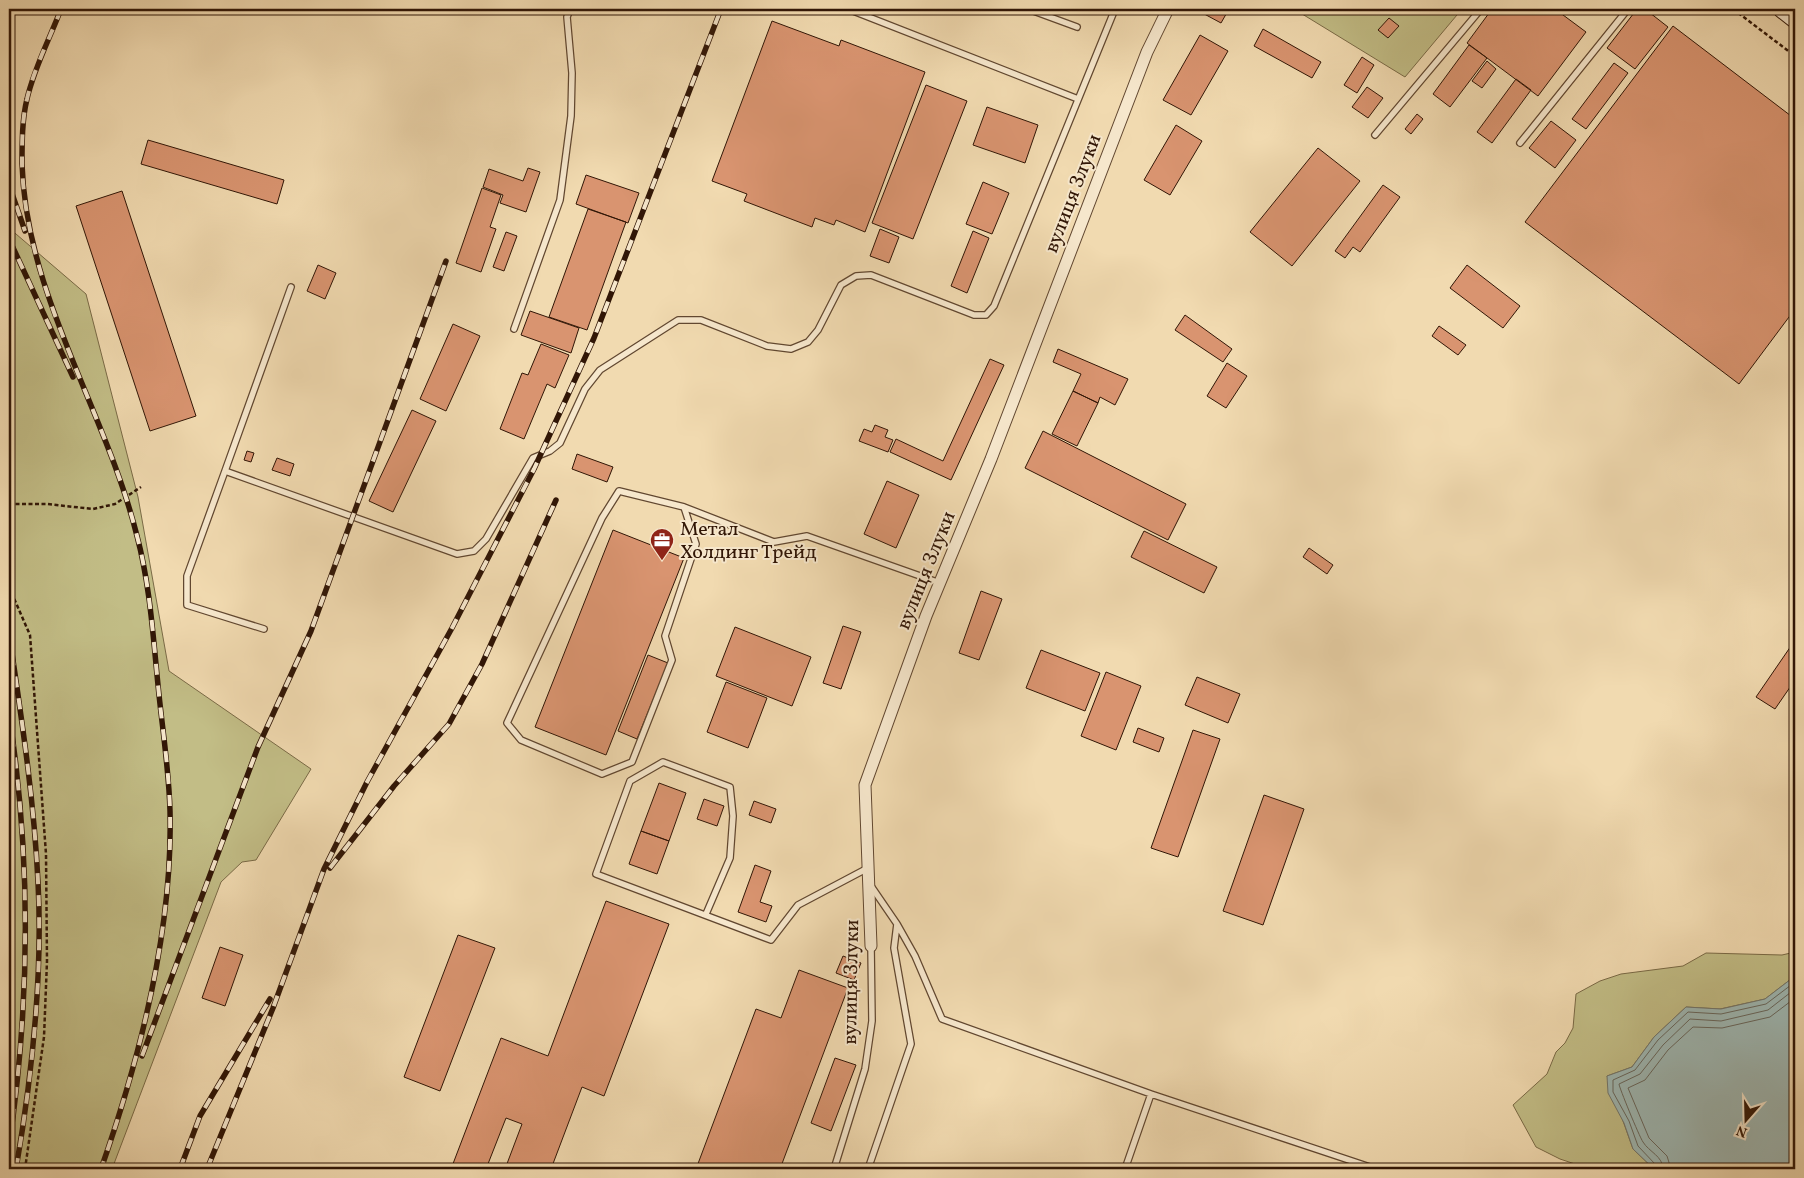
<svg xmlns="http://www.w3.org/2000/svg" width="1804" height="1178" viewBox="0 0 1804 1178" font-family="Vollkorn,serif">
	<rect width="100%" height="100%" fill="#f1dab0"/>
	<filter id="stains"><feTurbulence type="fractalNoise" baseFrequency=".004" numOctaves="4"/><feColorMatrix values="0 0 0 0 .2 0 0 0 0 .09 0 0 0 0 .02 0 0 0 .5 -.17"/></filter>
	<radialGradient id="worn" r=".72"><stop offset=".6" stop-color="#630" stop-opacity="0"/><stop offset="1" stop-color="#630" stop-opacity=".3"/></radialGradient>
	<!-- green -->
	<path fill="#c2bd86" stroke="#7a6a46" d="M1294,9H1462L1405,77Z
		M9,228L86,294L138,497L169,671L311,769L256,860L242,862L221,882L112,1169H9Z
		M1795,952V976L1765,999L1720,1009L1686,1007L1654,1037L1632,1067L1607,1076L1633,1149L1654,1169H1590L1560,1159L1536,1147L1513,1105L1547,1074L1556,1052L1565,1043L1573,1028L1576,994L1600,981L1621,974L1683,966L1706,953L1782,955Z"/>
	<!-- water -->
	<path fill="#9eb8b4" stroke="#72776e" d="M1795,976V1169H1654L1633,1149L1624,1123L1608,1093L1607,1076L1632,1067L1654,1037L1686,1007L1721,1009L1765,999Z"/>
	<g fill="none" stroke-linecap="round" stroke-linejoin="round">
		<!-- shore -->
		<path stroke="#68675d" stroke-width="1" d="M1657,1169L1655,1164L1638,1146L1629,1121L1613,1092V1080L1635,1070L1658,1040L1688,1012L1721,1014L1766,1004L1795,982
			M1663,1169C1663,1156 1649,1152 1643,1142C1639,1136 1619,1087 1619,1084L1640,1074L1663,1045L1690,1019L1721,1021L1768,1010L1795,989
			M1671,1169L1667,1156L1649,1138L1628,1088L1645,1080L1668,1050L1693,1027L1722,1028L1770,1017L1795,998"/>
	</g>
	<!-- building -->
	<path fill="#d99470" stroke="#311606" d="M1195,9H1229L1221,23Z
		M1492,9H1555L1586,32L1538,96L1467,43Z
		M1637,9H1645L1668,27L1635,69L1607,48Z
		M1389,18L1399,26L1388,38L1378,30Z
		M772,21L839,46L841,40L925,72L865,232L836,220L834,225L815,218L812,227L744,201L747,194L712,181Z
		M1673,26L1795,119V309L1739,384L1525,222Z
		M1263,29L1321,62L1312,78L1254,46Z
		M1200,35L1228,51L1191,115L1163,100Z
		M1469,45L1487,58L1450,107L1433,94Z
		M1362,57L1374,65L1357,93L1344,85Z
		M1487,61L1496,69L1482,88L1472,81Z
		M1614,63L1628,73L1586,129L1572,119Z
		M1516,79L1531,90L1492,143L1477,132Z
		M926,85L967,101L913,239L872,223Z
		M1367,87L1383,98L1368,118L1352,107Z
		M987,107L1038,125L1025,163L973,145Z
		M1417,114L1423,119L1411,134L1405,129Z
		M1551,121L1576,140L1555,168L1529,148Z
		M1176,125L1202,141L1170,195L1144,180Z
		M148,140L284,180L277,204L141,164Z
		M1318,148L1360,181L1292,266L1250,232Z
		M528,168L540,172L526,212L500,203L503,195L483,187L489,169L523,181Z
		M586,175L639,193L628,223L576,204Z
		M983,182L1009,193L992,234L966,224Z
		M1383,185L1400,197L1360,252L1353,247L1345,258L1335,251Z
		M482,188L501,195L490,227L496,229L481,272L456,263Z
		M122,191L196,416L150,431L76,206Z
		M588,209L626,222L587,330L549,317Z
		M880,229L899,237L889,263L870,256Z
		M973,231L989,238L967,293L951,286Z
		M506,232L517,236L504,271L493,267Z
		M318,265L336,273L325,299L307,291Z
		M1467,265L1520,306L1503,328L1450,288Z
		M530,311L579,328L571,353L521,335Z
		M1185,315L1232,349L1223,362L1175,330Z
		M453,324L480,336L446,411L420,399Z
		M1439,326L1466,345L1458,355L1432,336Z
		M541,344L569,355L555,388L547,384L524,439L500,429L522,373L528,375Z
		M1058,349L1128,379L1115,405L1100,397L1098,403L1073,391L1081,374L1053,362Z
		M990,359L1004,365L951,480L890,452L896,439L943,461Z
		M1227,363L1247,376L1226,408L1207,396Z
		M1073,391L1098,403L1077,446L1052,434Z
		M412,410L436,421L393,512L369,501Z
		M875,425L888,430L885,437L893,440L888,452L859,441L864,429L872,432Z
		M1043,431L1186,504L1168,540L1025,468Z
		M247,451L254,453L251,462L244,460Z
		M577,454L613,467L607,482L572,469Z
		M277,458L294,464L290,476L272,470Z
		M887,481L919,495L896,548L864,534Z
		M613,530L684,558L606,755L535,727Z
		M1144,531L1217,567L1204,593L1131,557Z
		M1309,548L1333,565L1327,574L1303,557Z
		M981,591L1002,599L979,660L959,653Z
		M843,626L861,632L841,689L823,683Z
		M735,627L811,657L792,706L716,676Z
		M1791,646L1795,649V680L1775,709L1756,697Z
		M1041,650L1100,673L1085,711L1026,688Z
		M648,655L668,663L637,739L618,731Z
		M1106,672L1141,686L1116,750L1081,736Z
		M1197,677L1240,694L1228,723L1185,705Z
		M726,682L767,698L748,748L707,732Z
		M1138,728L1164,738L1159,752L1133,742Z
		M1193,730L1220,739L1178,857L1151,848Z
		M659,783L686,793L669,841L641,831Z
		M1264,795L1304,809L1263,925L1223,911Z
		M704,799L724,806L717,826L697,819Z
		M754,801L776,809L771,823L749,815Z
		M641,831L669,841L657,874L629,864Z
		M755,865L771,871L760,902L772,906L766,922L738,912Z
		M606,901L669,924L604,1096L582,1087L551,1169H505L522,1124L506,1118L486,1169H451L501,1038L548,1056Z
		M458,935L495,948L440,1091L404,1077Z
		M220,947L243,955L225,1006L202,998Z
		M843,956L861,963L854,980L836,973Z
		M799,970L848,988L780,1169H696L756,1009L781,1018Z
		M835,1058L856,1065L831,1131L811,1123Z"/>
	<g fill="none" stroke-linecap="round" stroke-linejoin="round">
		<!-- lane casing -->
		<g stroke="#614730" stroke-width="8">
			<path id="lane" d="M848,9L1078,99
				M1028,9L1077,27
				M1375,135L1481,9
				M1520,143L1628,9
				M291,287L225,471L457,554L474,551L486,539L533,458L550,451L560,443L585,389L600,370L678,320H701L767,346L791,349L808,342L818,330L841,285L856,276L871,275L974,315H986L994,306L1115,9
				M514,329L560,200L571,116L572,73L567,17L570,9
				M225,471L187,576V605L264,629
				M684,507L696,544L665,636L672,660L632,762L602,774L521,740L507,723L602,518L619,491L684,507L774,542L807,536L940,583
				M706,914L730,858L733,816L730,787L663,762L630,781L596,874L771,940L798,905L868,868
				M897,924L915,956L942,1019L1151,1094
				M834,1169L865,1069L872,1021L871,946
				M868,1169L911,1044L894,948L897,924L871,886
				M1125,1169L1151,1094L1376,1169"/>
		</g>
		<!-- street casing -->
		<g stroke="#614730" stroke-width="13">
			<path id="street" d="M871,946L865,785L926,616L991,459L1147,52L1168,9"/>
		</g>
		<!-- secondary casing -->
		<g stroke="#311606" stroke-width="18">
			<path id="secondary" d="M1781,9L1795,20"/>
		</g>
		<!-- path -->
		<path stroke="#311606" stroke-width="2.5" stroke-dasharray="4 2.5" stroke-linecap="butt" d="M1733,9L1795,56
			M9,504H47L93,509L115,504L141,487
			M9,587L30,635L46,854L47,961L44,1037L25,1169"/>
		<!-- lane -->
		<use href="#lane" stroke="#f6e7cc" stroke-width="5.5"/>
		<!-- street -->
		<use href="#street" stroke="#f6e7cc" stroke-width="11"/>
		<!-- secondary -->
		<use href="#secondary" stroke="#f6e7cc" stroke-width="16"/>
		<!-- rail casing -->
		<g stroke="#311606" stroke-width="5.5">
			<path id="rail" d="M61,9C50,38 34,68 27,99C22,119 22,143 22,164C26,296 106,411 137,536C150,585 153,636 158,685C162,727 169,769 170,811C173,929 140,1058 101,1169
				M9,185L25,231
				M9,239L73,377
				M9,633C21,715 34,798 38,882C43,977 32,1076 16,1169
				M9,714C31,856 30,1004 9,1146
				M330,868L394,786L449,724L482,664L556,500
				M142,1056L258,747L311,631L446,261
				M180,1169L200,1116L270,999
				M207,1169L273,1008L324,869L367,782L452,628L534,469L594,338L721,9"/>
		</g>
		<!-- rail -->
		<use href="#rail" stroke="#f6e7cc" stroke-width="4" stroke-dasharray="11" stroke-linecap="butt"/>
	</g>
	<!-- icons -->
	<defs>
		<g id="office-pin" transform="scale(1.25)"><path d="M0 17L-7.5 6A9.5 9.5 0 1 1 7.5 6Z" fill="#8f2418" stroke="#f6e7cc"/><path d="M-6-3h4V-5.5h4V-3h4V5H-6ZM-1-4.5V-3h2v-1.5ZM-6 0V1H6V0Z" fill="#fff"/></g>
	</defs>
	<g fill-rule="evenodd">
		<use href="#office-pin" x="662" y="540"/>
	</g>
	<g text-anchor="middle" stroke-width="4" stroke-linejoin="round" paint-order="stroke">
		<!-- street labels -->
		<g font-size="20" fill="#311606" stroke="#f6e7cc">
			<text transform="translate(1072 193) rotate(-69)" y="7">вулиця Злуки</text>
			<text transform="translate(925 570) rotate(-68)" y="7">вулиця Злуки</text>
			<text transform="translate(850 982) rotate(-89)" y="7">вулиця Злуки</text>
		</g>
		<!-- poi labels -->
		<g font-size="20" fill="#311606" stroke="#f6e7cc" text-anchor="start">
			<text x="680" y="535">Метал<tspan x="680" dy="23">Холдинг Трейд</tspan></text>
		</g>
	</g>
	<!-- margin -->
	<rect width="1804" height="1178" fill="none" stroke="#f1dab0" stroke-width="30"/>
	<rect x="10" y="10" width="1784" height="1158" fill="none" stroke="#311606" stroke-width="2.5"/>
	<rect x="15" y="15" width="1774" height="1148" fill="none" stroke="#311606"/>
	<!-- north arrow -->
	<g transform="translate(1746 1120) rotate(200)" stroke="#f6e7cc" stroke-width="4" paint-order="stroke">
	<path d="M0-4L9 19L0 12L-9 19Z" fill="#311606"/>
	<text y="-8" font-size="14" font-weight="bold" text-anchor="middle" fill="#311606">N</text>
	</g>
	<rect width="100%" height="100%" filter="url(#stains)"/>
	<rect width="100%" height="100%" fill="url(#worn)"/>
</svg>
